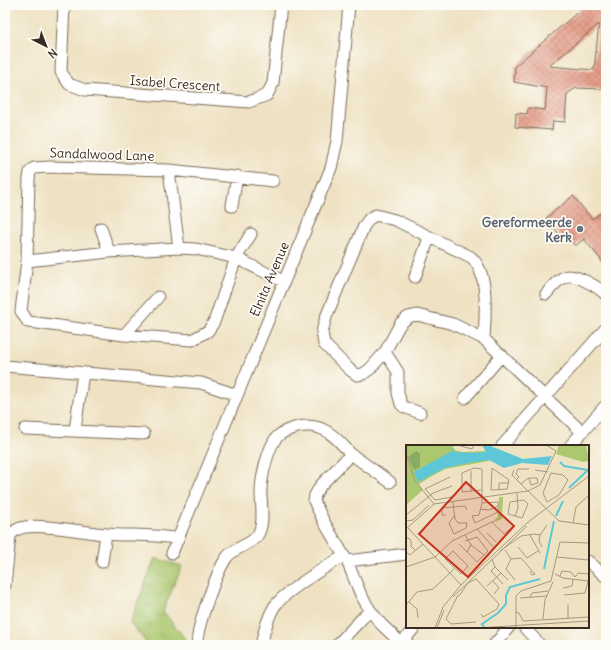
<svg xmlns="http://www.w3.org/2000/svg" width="611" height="650" viewBox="0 0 611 650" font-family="Delius,sans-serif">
	<defs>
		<pattern id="grass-tufts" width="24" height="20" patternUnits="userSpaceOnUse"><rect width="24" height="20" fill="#abc86f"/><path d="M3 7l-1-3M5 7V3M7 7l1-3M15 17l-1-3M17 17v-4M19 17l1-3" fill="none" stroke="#8ca35b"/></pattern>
		<pattern id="building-cross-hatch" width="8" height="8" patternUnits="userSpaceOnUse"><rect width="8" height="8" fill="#e2927b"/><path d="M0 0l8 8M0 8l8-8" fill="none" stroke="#b87764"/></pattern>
	</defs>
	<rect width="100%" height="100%" fill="#fdfcf7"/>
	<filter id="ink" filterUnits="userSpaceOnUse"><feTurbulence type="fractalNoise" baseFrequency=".025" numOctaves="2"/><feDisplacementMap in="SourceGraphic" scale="8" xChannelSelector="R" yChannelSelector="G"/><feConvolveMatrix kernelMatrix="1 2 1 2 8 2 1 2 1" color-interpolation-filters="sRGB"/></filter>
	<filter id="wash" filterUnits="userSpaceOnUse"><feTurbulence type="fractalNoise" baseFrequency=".012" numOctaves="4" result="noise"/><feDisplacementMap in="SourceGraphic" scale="16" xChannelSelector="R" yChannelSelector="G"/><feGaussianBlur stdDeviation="0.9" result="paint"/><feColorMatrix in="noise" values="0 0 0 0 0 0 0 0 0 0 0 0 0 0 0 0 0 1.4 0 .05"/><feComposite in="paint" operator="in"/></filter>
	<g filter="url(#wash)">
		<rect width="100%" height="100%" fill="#efe2c3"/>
		<!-- grass -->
		<path fill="url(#grass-tufts)" stroke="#737946" d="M155,558L182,566L163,611L190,645H148L130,622Z"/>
		<g id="blocks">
			<!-- building -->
			<path fill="url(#building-cross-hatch)" fill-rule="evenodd" d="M586,5H606V79H603V89L576,88L567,94L565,122L553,121L552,130L515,127L516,113L527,114L528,108L545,110L547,88L514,82L515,66ZM599,24L594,70L549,66Z
				M573,196L592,219L600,213L606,221V266L584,239L575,246L567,236L563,239L546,218Z"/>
		</g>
	</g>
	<g filter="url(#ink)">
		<use href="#blocks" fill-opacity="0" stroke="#7a6a58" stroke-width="1"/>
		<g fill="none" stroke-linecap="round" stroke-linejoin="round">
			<!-- street casing -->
			<g stroke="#7a6a58" stroke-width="13">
				<path id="street" d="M64,5L61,72L69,84L85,90L249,102L267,95L273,83L281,5
					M169,170L179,248L196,249L236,258L251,234
					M273,181L169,170L49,167L34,168L30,172L29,179L27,261L21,311L28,322L37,323L124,335L192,340L208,331L214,322L236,258L283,281
					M232,206L237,176
					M101,228L109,252
					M27,261L109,252L179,248
					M415,277L429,238
					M546,294C551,288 557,280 564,277C574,272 600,288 606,295
					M124,335L158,297
					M484,339C485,315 490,274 471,257L395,220L376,215L369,219L364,226L326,317L322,332L324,344L349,369L357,375L363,374L370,369L385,352L400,324L408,317L417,315L453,324L484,339L582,432
					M385,352L398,372V393L401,404L404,407L420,413
					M5,366L201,383L237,395
					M465,398L502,355
					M25,429L144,434
					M75,430L83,373
					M502,446L606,328
					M570,446L606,405
					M351,454L390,482
					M172,553L331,168L337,141L349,5
					M347,561L407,554
					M588,561L606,577
					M102,562L106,534
					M5,585L10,536C13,531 19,528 25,527C45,524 83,532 105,534C130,536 154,534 178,539
					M524,627L540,645
					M198,645C194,632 218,569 227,557C235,547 249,546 257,536C265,525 261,505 261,492C261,478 268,447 277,437C283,431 290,429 298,427C323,422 336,437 351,454L321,485L315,495L314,501L324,522L347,561L361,595L370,610L381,624L403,645
					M261,645C264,632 267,619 274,607C285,591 327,566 344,556
					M337,645L370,610
					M400,645L415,627
					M494,645L509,627"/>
			</g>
			<!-- street -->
			<use href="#street" stroke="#fff" stroke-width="11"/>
		</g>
	</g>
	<!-- markers -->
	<circle fill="#6b7280" stroke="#fdfcf7" stroke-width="1.5" cx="580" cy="229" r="4"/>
	<g text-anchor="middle" stroke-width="3.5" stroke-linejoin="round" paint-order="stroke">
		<!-- street labels -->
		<g font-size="13" fill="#3b2a1e" stroke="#fdfcf7">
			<text transform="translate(175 83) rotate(4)" y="5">Isabel Crescent</text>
			<text transform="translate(102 154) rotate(2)" y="5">Sandalwood Lane</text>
			<text transform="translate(269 279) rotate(-67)" y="5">Elnita Avenue</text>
		</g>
		<!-- worship labels -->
		<g font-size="13" font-weight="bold" fill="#5b616d" stroke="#fdfcf7" text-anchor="end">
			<text x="572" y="227">Gereformeerde<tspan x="572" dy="15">Kerk</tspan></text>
		</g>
	</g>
	<!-- overview -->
	<g transform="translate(406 445)">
		<rect width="183" height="183" fill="#efe2c3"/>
		<path d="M0,0H46L49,5L56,7L80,6L83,16L39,24L26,31L13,39L17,45L0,60ZM153,0H180L183,16L177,17L150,9ZM93,52H97L96,74L89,77L88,75L92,72Z" fill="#abc86f"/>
		<path d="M10,6L14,9V22L8,25L2,12Z" fill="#88ac62"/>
		<path d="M42,0L48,7L68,8L80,7L76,0H82L117,14L146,11L142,20L116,18L98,23L83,15L67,17L39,23L12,37L8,27L46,6Z" fill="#5dc7d8"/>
		<path fill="none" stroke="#5dc7d8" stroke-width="2" d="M154,17L158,21L182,25M163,43L183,24M150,71L157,56M138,124L148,76M78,182L76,179L92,168L100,159V150L104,142L134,134"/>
		<path fill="none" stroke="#a79881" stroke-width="1" d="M51,0L66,4L68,0M0,8L9,36L28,59M86,23L103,35L101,44L85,45ZM108,25L106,30L122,46L134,40L150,6L140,0M129,25L142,27M145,28L157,30L162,35L153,50L141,57L137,48ZM44,32L19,44L29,55L46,52M111,34L113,32L110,29L112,24H123M115,39L121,34L123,33H131L132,38L125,40L123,33M75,45L56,47V28L68,23L76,24V58L73,70L66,71L69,78L92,67V57L76,58M93,45V38H103M65,47V26M118,55L122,59L116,73L102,69L104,57ZM47,57L49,74L52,78H61L60,83L48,89L43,78L48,71M74,64L83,65L92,61M0,70L27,48L46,41M40,70H36V63L59,61L61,65M109,71L112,63L111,48M0,76L7,75L23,60M86,77L98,89L107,82M167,78L170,62L183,50M2,83L55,140M0,84L28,59L122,46L153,76L183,80M71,84L89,104M81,88L90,97M124,90L134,108M134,90L141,80M0,92L5,95V101L9,105M59,96L62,95L65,100L61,107M53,99L71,117L82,106L71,92L62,95L59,90M65,100L78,110M112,102L121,113L132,106M99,105L105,114L115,113L129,129L126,130L124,126M47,106L62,121L55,129L39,114ZM94,106L115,91L128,89L134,90L133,96L136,102M0,107L4,110L17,99M150,112L183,115M86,114L89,122L102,135M105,114L100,124L109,135M0,122L29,112L46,96L88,76M89,122L85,126L97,139M149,129L157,133L182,136M154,131L156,126L165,127L169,132M169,132L172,128L183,129M87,136L93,143L88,149M81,141L95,128M157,143L166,141L167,135M52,150L40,174L45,179L70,177M158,150L179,148L183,132M53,151L62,138L70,134L93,159L91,164L77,172L75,169M47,152L121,81M124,152L126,148L142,146M114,153L141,151M3,157L11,164L12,173M162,159V173M0,160L11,147L27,144L48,124M109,167L113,168L117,176L183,172M137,174L139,155L147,137M29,183L37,162L55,140L121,78L183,31M31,183L38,165M71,183L183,176M110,183V151L115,146L145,136L154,97L183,98"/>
		<path fill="#c8321e" fill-opacity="0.15" stroke="#c8321e" stroke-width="2" d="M60,37L108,81L62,132L13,89Z"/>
		<rect width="183" height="183" fill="none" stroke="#3b2a1e" stroke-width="2"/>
	</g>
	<!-- margin -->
	<rect width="611" height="650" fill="none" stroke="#fdfcf7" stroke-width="20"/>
	<!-- north arrow -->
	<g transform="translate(46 46) rotate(138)" stroke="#fdfcf7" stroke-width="3" paint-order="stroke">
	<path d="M0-3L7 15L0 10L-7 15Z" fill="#3b2a1e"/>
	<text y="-6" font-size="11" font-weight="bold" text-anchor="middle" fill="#3b2a1e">N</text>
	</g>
</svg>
